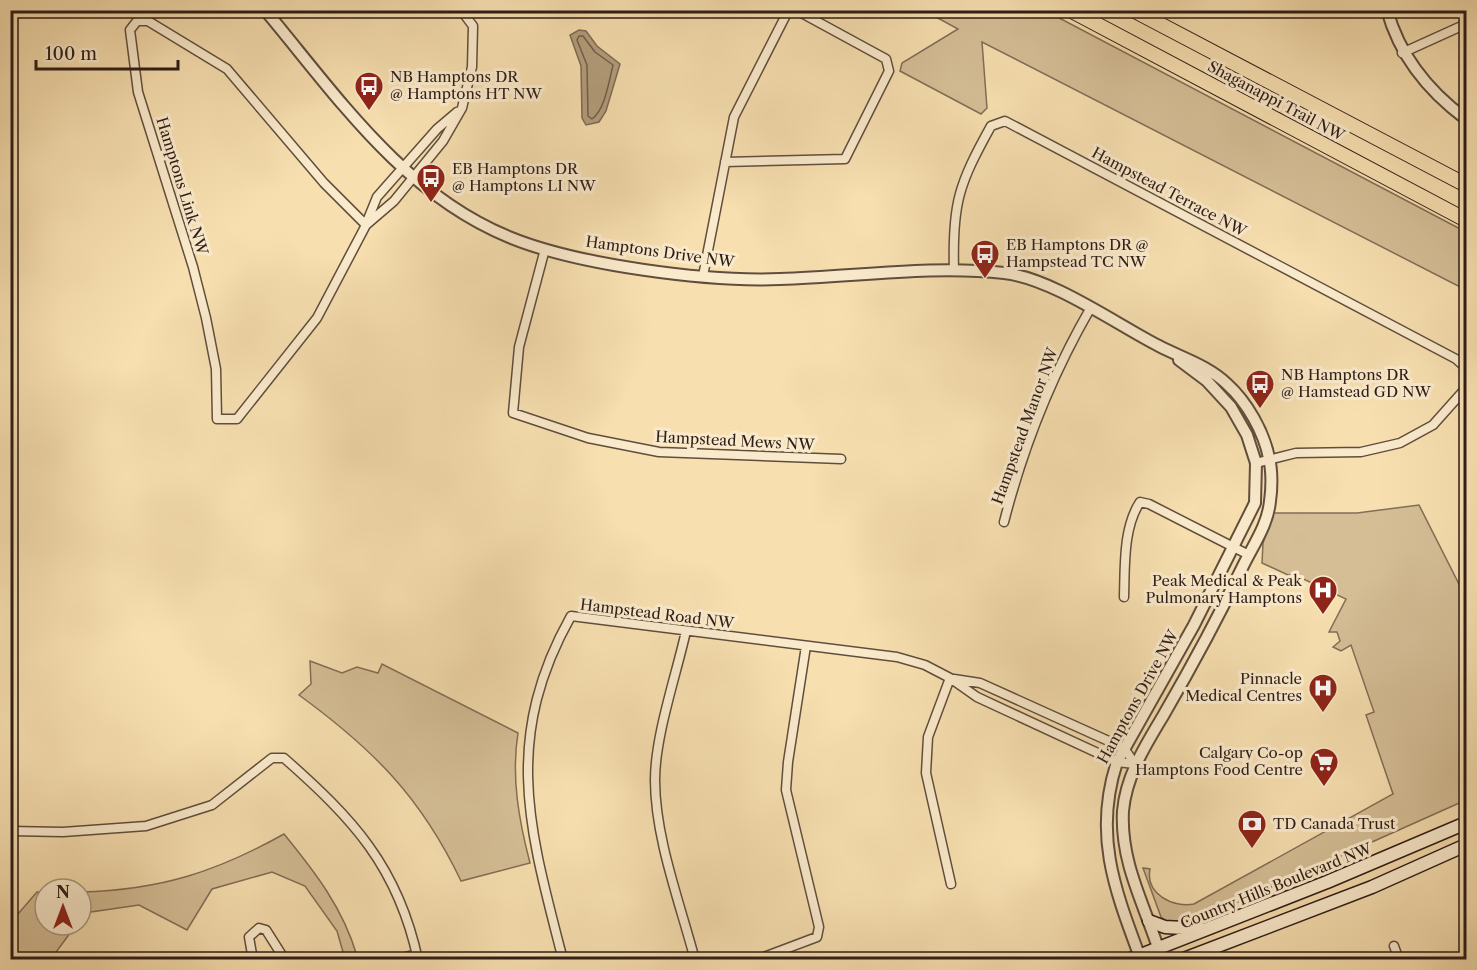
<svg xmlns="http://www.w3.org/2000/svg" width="1477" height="970" viewBox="0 0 1477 970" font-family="'Libre Caslon Text',serif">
	<rect width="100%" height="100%" fill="#f7dfb0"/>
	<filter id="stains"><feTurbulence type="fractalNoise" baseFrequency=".00333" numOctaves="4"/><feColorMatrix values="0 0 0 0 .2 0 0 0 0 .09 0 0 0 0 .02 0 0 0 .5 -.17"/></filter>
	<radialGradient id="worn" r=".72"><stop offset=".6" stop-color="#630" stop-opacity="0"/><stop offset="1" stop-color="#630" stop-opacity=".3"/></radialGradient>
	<!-- green -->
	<path fill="#d5be96" stroke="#826e56" stroke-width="1.5" d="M925,11H1046L1466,232V290L982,42L987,108L981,114L900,71L902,63L958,29Z
		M1419,505L1466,598V800L1202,918L1169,923L1161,917L1143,868L1150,869C1145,894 1173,908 1194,904L1393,794L1366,715L1374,712L1351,645L1341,651L1333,647L1340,641L1337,632H1329L1346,599L1295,575H1288L1262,563L1263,543L1273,513H1357Z
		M310,661L342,673L357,667L378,673L382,664L518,733C511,777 519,821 530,863L461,881C421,797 373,749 299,695L311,684Z
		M284,834C315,872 343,908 357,956L345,959L337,931L305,886L272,872L212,889L187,930L139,905L84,913L81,917V892C160,890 216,872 284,834Z
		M37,892H45V925H76L51,959H11V922Z"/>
	<!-- water -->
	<path fill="#b39d7c" stroke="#7e6a54" stroke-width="1.5" d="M579,30L586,31L597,46L620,64L606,111L599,122L586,125L582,118L581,66L570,35Z"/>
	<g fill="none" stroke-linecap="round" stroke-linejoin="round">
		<!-- shore -->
		<path stroke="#705d4a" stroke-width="1.5" d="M579,36H583L595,52L613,65C609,81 605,110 592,119L588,116L587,65L577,40Z"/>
		<!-- minor casing -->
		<g stroke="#604e3d" stroke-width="11">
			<path id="minor" d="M137,21H148L227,69L324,183L366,225L317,318L237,419H217L216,369L206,318L193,267L138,92L130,30Z
				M1402,53L1466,24
				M725,162L845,159L889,71L886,59L796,10
				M366,224L377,197L437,129L457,112
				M366,225L394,201L443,141L462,108L472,67L473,26L461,10
				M545,249L519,347L513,413L588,438L659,452L841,459
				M954,270C952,203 959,184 991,126L1005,121L1456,359L1466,368
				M703,276L734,117L787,13L794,10
				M1256,463L1296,453L1361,452L1400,443L1433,425L1466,388
				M1004,522C1023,448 1052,375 1090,309
				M1465,558H1466
				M1124,597C1125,566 1123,528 1140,502L1149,504L1249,555
				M686,631C676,676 655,736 655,780C655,838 680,903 695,960
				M950,678L928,737L926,773L951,884
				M954,679L980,683L1124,748L1135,764
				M10,831L63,832L146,826L212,805L272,758H284C352,818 398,866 418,960
				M1394,946L1399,960
				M253,960L249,937L259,928L266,930L285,960
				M394,960L417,954
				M563,960C530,831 501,741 571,616L897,657L925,665L950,678L977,697L1117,762L1135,764
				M756,960L817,937L819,927L786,790L788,762L806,646"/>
		</g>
		<!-- tertiary casing -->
		<g stroke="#604e3d" stroke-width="14">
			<path id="tertiary" d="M265,10C337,96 402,193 509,237C577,265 706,282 780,279C854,277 930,265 1004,273C1052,278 1116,324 1159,346C1182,358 1209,366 1227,384C1247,402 1264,432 1269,458C1272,470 1272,488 1270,501C1268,524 1254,544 1244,564C1219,616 1192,666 1163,716C1145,746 1126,776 1123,811C1120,865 1147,909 1162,960
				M1387,10C1400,57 1428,91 1466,119
				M1141,960C1115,890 1093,835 1117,762L1194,625L1255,503L1256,463L1247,435L1231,407L1207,381L1179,360"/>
		</g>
		<!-- secondary casing -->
		<g stroke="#2e1d17" stroke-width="15">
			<path id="secondary" d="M1149,921L1165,927L1202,929
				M1128,960L1327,882L1466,823
				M1181,960L1372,887L1466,845"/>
		</g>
		<!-- primary casing -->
		<g stroke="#2e1d17" stroke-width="16">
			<path id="primary" d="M1070,10L1466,220
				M1133,10L1466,185"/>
		</g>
		<!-- minor -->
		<use href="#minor" stroke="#faeacc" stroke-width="8"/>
		<!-- tertiary -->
		<use href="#tertiary" stroke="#faeacc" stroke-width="10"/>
		<!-- secondary -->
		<use href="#secondary" stroke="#faeacc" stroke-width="12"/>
		<!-- primary -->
		<use href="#primary" stroke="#f7dfb0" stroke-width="14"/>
	</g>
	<!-- icons -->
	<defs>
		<g id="bus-pin" transform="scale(1.5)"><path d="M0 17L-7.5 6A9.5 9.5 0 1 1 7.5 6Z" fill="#8f2418" stroke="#faeacc"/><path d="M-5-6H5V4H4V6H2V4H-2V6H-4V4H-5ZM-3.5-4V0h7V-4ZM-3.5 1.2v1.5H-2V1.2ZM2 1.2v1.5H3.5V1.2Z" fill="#fff"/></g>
		<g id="hospital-pin" transform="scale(1.5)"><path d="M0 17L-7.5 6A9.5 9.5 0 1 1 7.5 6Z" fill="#8f2418" stroke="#faeacc"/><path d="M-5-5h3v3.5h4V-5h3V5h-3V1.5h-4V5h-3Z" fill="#fff"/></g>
		<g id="supermarket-pin" transform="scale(1.5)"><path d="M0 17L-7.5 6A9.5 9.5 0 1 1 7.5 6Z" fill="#8f2418" stroke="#faeacc"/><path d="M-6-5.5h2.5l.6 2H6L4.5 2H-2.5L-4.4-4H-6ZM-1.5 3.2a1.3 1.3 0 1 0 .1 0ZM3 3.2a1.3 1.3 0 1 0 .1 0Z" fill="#fff"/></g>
		<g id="bank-pin" transform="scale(1.5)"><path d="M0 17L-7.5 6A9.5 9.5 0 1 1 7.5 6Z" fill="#8f2418" stroke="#faeacc"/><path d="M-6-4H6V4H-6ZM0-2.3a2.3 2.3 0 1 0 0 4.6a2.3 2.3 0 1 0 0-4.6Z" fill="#fff"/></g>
	</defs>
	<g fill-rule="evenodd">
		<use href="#bus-pin" x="369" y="86"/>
		<use href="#bus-pin" x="431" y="178"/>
		<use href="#bus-pin" x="985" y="254"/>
		<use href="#bus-pin" x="1260" y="384"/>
		<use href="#hospital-pin" x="1323" y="590"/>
		<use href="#hospital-pin" x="1323" y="688"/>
		<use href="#supermarket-pin" x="1324" y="762"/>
		<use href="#bank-pin" x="1252" y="824"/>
	</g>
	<g text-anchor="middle" stroke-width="6" stroke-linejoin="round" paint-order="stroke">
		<!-- poi labels -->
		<g font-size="15" fill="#2e1d17" stroke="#faeacc" text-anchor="start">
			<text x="390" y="82">NB Hamptons DR<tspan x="390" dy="17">@ Hamptons HT NW</tspan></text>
			<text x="452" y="174">EB Hamptons DR<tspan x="452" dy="17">@ Hamptons LI NW</tspan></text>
			<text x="1006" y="250">EB Hamptons DR @<tspan x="1006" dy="17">Hampstead TC NW</tspan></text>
			<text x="1281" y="380">NB Hamptons DR<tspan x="1281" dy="17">@ Hamstead GD NW</tspan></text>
			<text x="1302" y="586" text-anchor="end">Peak Medical &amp; Peak<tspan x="1302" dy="17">Pulmonary Hamptons</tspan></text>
			<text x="1302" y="684" text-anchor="end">Pinnacle<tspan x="1302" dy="17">Medical Centres</tspan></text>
			<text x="1303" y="758" text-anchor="end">Calgary Co-op<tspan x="1303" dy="17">Hamptons Food Centre</tspan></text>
			<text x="1273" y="829">TD Canada Trust</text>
		</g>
		<!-- street labels -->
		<g font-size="15" fill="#2e1d17" stroke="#faeacc">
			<text transform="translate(1276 101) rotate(28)" y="5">Shaganappi Trail NW</text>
			<text transform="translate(182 186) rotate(73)" y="5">Hamptons Link NW</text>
			<text transform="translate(1169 192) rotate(28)" y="5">Hampstead Terrace NW</text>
			<text transform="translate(660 252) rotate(8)" y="5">Hamptons Drive NW</text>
			<text transform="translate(1025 426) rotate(-70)" y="5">Hampstead Manor NW</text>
			<text transform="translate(735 441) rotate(3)" y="5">Hampstead Mews NW</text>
			<text transform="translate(657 614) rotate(7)" y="5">Hampstead Road NW</text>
			<text transform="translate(1138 697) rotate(-61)" y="5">Hamptons Drive NW</text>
			<text transform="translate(1276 886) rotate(-22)" y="5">Country Hills Boulevard NW</text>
		</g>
	</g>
	<!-- margin -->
	<rect width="1477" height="970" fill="none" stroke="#f7dfb0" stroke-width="36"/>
	<rect x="12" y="12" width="1453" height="946" fill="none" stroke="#2e1d17" stroke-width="3"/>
	<rect x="18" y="18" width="1441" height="934" fill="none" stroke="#2e1d17" stroke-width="1.5"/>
	<!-- north arrow -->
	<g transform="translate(63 907)"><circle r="28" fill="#faeacc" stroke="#a89884" stroke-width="1.5"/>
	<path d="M0-4.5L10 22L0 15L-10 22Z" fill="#8f2418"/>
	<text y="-9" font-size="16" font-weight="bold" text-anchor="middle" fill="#2e1d17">N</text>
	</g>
	<!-- scale -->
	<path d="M36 60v9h142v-9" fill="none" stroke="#2e1d17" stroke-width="3"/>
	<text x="45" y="60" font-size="18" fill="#2e1d17" stroke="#faeacc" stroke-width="4.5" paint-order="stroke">100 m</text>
	<rect width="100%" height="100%" filter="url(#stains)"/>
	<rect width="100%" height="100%" fill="url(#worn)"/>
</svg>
